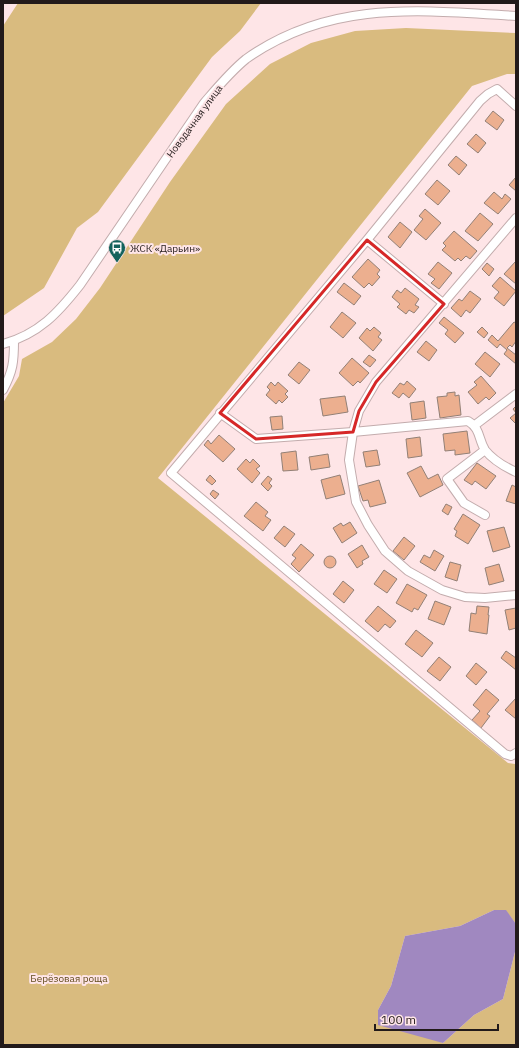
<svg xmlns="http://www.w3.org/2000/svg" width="519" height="1048" viewBox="0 0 519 1048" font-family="'IBM Plex Sans',sans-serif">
	<rect width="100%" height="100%" fill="#fee5e7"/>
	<!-- green -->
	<path fill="#d9bb7f" d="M18,3H261L240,31L212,57L98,212L77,228L44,288L3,316V26Z
		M406,28L516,33V74H507L472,86L158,478L508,763L515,764L516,762V924L506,911L494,910L460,926L405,936L391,986L378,1010L443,1043L474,1015L503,999L516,948V1045H3V403L19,376L22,359L52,342L76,319L100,288L170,182L226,104L270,64L311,43L355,31Z"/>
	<!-- water -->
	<path fill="#a088c0" d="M494,910H506L516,924V948L503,999L474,1015L443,1043L378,1025V1010L391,986L405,936L460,926Z"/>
	<!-- building -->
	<path fill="#ecaf8f" stroke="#928076" d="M493,111L504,120L497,130L485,121Z
		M476,134L486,143L478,153L467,144Z
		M456,156L467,165L459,175L448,165Z
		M516,177V191L509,185Z
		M437,180L450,191L438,205L425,194Z
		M494,192L502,199L505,194L511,199L498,214L484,203Z
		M425,209L441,223L426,240L414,230L423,219L419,216Z
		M480,213L493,224L478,241L465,231Z
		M400,222L412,232L400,248L388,237Z
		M454,231L477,251L470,259L466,256L461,261L458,258L455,261L442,250L446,246L443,243Z
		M368,259L380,270L377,274L380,277L372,286L369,283L364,288L352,277Z
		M516,261V284L504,274Z
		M438,262L452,273L439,289L431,283L435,279L428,274Z
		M487,263L494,269L489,276L482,269Z
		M500,277L516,291L504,306L494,298L499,292L492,286Z
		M344,283L361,296L354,305L337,292Z
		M405,288L419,299L415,305L419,307L414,313L409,310L406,314L397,307L400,304L392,297L397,290L401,293Z
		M470,291L481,299L470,313L466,310L461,317L451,308L459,299L462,301Z
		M342,312L356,323L343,338L330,327Z
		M444,317L464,333L455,343L445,334L448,330L439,323Z
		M514,322L516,323V341L512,347L510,345L507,348L516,355V364L504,354L507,350L500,344L497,348L488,340L492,335L498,341Z
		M374,327L381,333L378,337L382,340L373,351L359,338L367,328L370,331Z
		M482,327L488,333L484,338L477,332Z
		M426,341L437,350L429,361L417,352Z
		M485,352L500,364L490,377L475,364Z
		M369,355L376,360L370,367L363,362Z
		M352,358L369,373L360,383L358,381L353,386L339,373Z
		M299,362L310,370L299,384L288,375Z
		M481,376L496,393L489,400L486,397L478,404L468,392L477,385L474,382Z
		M407,381L416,389L409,398L403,393L399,398L392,393L400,383L404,385Z
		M271,382L275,386L278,382L288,391L285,394L288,397L282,403L279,400L276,404L266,395L270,390L267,387Z
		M455,392V396L459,395L461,415L440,418L437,397L447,396V393Z
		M345,396L348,412L323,416L320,399Z
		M424,401L426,418L412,420L410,403Z
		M516,406V424L510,418L516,413L513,409Z
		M282,416L283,429L272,430L270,417Z
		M467,431L470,453L455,455V450L445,451L443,434Z
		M219,435L235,449L223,462L204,445L208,440L211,444Z
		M420,437L422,456L408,458L406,439Z
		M377,450L380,465L366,467L363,452Z
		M296,451L298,470L283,471L281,453Z
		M328,454L330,467L311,470L309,457Z
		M246,459L250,463L253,459L260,466L256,469L260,473L252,483L237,469Z
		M477,463L496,476L486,489L475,481L472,485L464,480Z
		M421,466L428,479L438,474L443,485L420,497L407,473Z
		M210,475L216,481L212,485L206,480Z
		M340,475L345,494L326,499L321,480Z
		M268,476L272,479L269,483L272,486L268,491L261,484Z
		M379,480L386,503L370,507L368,500L363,501L358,486Z
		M512,485L516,487V504L506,501Z
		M213,490L219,494L215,499L210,494Z
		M256,502L268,512L265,516L271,520L263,531L244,516Z
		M446,504L452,507L448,515L442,511Z
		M463,514L480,525L468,544L455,536L457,531L454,529Z
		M350,522L357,533L342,543L333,528L341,523L343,526Z
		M284,526L295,534L285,547L274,538Z
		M504,527L510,547L493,552L487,531Z
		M404,537L415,546L404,560L393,551Z
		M301,544L314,555L299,572L291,564L296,558L292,555Z
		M362,545L369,557L362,561L363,564L357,568L348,554Z
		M434,550L444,556L435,571L420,562L424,555L430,558Z
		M324 562a6 6 0 1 1 12 0a6 6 0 1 1-12 0Z
		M450,562L461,565L457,581L445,577Z
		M499,564L504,581L489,585L485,568Z
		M384,570L397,579L387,593L374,584Z
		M343,581L354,590L344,603L333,594Z
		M407,584L427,595L418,610L414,608L412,612L396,603Z
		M435,601L451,607L444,625L428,619Z
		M378,606L396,621L390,628L385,624L378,632L365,621Z
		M477,606L489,607L488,615H489L487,634L469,631L471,613L476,614Z
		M516,608V628L509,630L505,610Z
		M416,630L433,643L422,657L405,644Z
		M506,651L516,658V670L501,658Z
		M439,657L451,667L440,681L427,671Z
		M476,663L487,672L476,685L466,676Z
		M486,689L499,700L487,714L490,716L481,728L472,720L480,711L473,705Z
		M516,698V719L505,710Z"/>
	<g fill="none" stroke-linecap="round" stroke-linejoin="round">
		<!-- minor casing -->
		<g stroke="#c3acad" stroke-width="10">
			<path id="minor" d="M516,106L497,89L488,94L480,101L367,240L171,473L505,754L511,756L516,753
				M516,218L376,382L359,411L353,432L349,460L356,502L368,525L385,551L408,571L442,590L465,597L485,598L516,595
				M367,240L444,304
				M3,344C39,334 58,313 80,285L204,103C217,88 230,72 246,59C329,0 418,10 516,16
				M3,390C13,371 14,362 14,341
				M220,413L256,439L353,432L468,421C481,429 478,439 485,450C493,460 505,467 516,472
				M475,425L516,394
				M485,515L464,503L447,479L485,450"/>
		</g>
		<!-- minor -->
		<use href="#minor" stroke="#fff" stroke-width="8"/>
	</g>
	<!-- marked area -->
	<path fill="none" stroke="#d62828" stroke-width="3" stroke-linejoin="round" d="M367,240L444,304L376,382L359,411L353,432L256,439L220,413Z"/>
	<!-- icons -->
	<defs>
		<g id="bus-pin" transform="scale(0.9)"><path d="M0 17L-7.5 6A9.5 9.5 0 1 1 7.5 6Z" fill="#14625d" stroke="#fee5e7"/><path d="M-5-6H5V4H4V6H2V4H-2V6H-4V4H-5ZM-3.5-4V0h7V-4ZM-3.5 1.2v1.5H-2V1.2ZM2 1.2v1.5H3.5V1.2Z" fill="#fff"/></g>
	</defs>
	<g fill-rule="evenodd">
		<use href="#bus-pin" x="117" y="248"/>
	</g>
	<g text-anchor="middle" stroke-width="4" stroke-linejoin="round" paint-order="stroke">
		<!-- street labels -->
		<g font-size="10" fill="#221a1a" stroke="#fee5e7">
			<text transform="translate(194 121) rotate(-54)" y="4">Новодачная улица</text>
		</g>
		<!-- poi labels -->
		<g font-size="10" fill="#221a1a" stroke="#fee5e7" text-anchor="start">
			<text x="130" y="252">ЖСК «Дарьин»</text>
		</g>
		<!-- park labels -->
		<g font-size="10" fill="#624c1e" stroke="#fee5e7">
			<text x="69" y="982">Берёзовая роща</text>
		</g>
	</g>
	<!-- border -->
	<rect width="519" height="1048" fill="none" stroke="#221a1a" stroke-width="8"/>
	<!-- scale -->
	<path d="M375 1024v6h123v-6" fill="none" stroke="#221a1a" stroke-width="2"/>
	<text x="381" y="1024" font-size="12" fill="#221a1a" stroke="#fee5e7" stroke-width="3" paint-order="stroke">100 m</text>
</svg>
